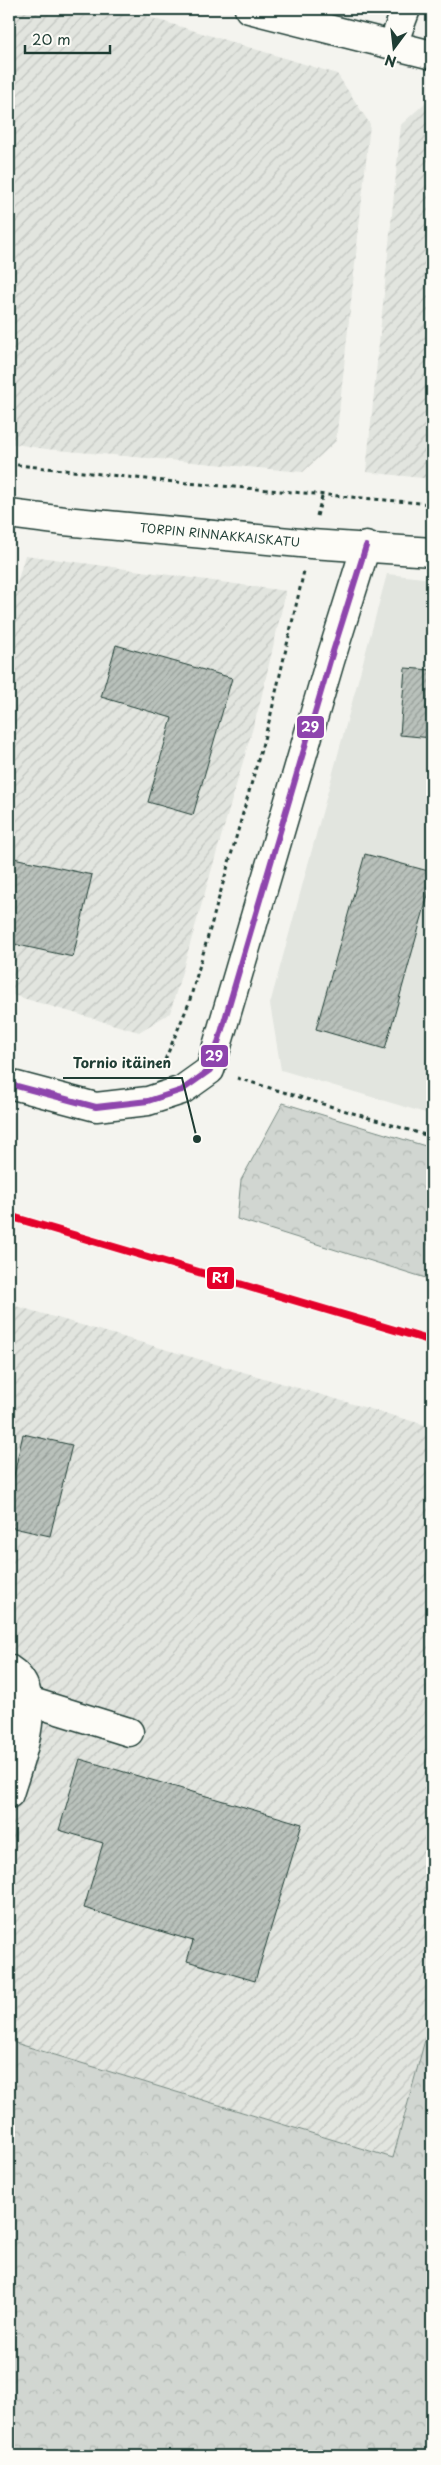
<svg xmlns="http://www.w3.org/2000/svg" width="441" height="2465" viewBox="0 0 441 2465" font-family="'Playpen Sans',sans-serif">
	<defs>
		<pattern id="industrial-furrows" width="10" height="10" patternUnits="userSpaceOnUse" patternTransform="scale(1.25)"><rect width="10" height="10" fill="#e2e5df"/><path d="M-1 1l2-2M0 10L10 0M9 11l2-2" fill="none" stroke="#c1c5c0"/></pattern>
		<pattern id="forest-crowns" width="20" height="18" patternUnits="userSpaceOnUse" patternTransform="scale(1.25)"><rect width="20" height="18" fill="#d1d6d1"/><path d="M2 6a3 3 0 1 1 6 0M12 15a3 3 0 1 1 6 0" fill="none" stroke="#b3b9b4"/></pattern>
		<pattern id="building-hatch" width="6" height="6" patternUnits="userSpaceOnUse" patternTransform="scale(1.25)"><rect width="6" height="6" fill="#b9c1bb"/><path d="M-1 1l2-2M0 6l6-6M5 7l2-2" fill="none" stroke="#969e99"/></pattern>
	</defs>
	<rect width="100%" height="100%" fill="#f4f4ef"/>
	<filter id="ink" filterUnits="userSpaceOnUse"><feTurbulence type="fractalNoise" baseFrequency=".02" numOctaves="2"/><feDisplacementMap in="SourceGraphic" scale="10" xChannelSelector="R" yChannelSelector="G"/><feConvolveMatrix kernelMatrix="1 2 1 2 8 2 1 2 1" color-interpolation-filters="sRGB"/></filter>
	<g filter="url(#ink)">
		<!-- built -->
		<path fill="#e2e5df" d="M387,574L432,579V1115L281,1070L270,1004Z"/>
		<!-- industrial -->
		<path fill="url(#industrial-furrows)" d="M9,9H122L337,74L370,124L336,441L303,472L46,449L9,443Z
			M426,102L432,104V479L366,472L401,125Z
			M25,555L286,591L260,703L170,1013L139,1032L9,994V612Z
			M9,1304L432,1427V2014L393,2158L9,2041Z"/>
		<!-- forest -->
		<path fill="url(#forest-crowns)" stroke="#788a82" d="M283,1103L432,1148V1280L237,1219L241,1180Z
			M432,2014V2456H9V2041L393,2158Z"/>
		<!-- building -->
		<path fill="url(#building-hatch)" stroke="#1f3d34" d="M116,645L232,678L193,815L148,802L172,718L101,697Z
			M405,668L432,670V738L400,735Z
			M365,854L432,872V881L385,1049L316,1029Z
			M9,857L92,875L73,957L9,943Z
			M23,1434L72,1445L50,1536L9,1527V1498Z
			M80,1759L302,1824L255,1981L187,1961L193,1941L84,1908L103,1843L59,1830Z"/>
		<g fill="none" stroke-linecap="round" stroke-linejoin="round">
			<!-- minor casing -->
			<g stroke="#1f3d34" stroke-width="31">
				<path id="minor" d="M249,9L432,55
					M393,44L406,9
					M9,1084L96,1107L148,1101L182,1090L210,1070L330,661L366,546
					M9,1669C48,1694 19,1760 9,1794
					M29,1701L129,1732"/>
			</g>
			<!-- major casing -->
			<g stroke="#1f3d34" stroke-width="31">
				<g id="major">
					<path id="s1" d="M9,514L64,521L311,544L432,552"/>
				</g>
			</g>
			<!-- path -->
			<path stroke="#1f3d34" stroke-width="3" stroke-dasharray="4 4" stroke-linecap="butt" d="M9,464L164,481L432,504
				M317,516L323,493
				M162,1067L189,1003L270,718L304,571
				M237,1078L432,1137"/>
			<!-- minor -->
			<use href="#minor" stroke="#fdfcf7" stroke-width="28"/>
			<!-- major -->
			<use href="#major" stroke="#fdfcf7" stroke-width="28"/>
			<!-- bus-1 casing -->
			<g stroke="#fdfcf7" stroke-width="10">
				<path id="bus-1" d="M9,1084L96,1107L148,1101L182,1090L210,1070L330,661L366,546"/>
			</g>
			<!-- bus-1 -->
			<use href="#bus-1" stroke="#8e44ad" stroke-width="6"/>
			<!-- rail-1 casing -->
			<g stroke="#fdfcf7" stroke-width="11">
				<path id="rail-1" d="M9,1216L432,1341"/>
			</g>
			<!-- rail-1 -->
			<use href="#rail-1" stroke="#e4002b" stroke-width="8"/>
		</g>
	</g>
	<g text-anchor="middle" stroke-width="4" stroke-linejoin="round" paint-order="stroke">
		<!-- street labels -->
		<g font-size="12" fill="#1f3d34" stroke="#fdfcf7">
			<text dy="4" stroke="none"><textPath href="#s1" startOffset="212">TORPIN RINNAKKAISKATU</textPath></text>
		</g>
	</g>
	<!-- callouts -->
	<path fill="none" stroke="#1f3d34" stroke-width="2" d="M197 1139L182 1078H63"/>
	<circle fill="#1f3d34" stroke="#fdfcf7" stroke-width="2" cx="197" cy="1139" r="5"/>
	<g font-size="14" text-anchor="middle" font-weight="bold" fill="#1f3d34" stroke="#fdfcf7" stroke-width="4" stroke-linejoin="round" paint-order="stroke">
		<text x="122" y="1068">Tornio itäinen</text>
	</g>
	<g stroke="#fdfcf7" stroke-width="2">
		<rect x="296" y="715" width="29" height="24" rx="5" fill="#8e44ad"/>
		<rect x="200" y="1044" width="29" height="24" rx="5" fill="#8e44ad"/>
		<rect x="206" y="1266" width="29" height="24" rx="5" fill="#e4002b"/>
	</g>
	<g font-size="14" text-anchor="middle" font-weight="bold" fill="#fff">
		<text x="310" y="732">29</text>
		<text x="214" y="1061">29</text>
		<text x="220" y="1283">R1</text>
	</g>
	<!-- margin -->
	<rect width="441" height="2465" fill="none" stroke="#fdfcf7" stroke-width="30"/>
	<rect x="15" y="15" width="411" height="2435" fill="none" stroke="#1f3d34" stroke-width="2" filter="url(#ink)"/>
	<!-- north arrow -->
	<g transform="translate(394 48) rotate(195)" stroke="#fdfcf7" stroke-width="4" paint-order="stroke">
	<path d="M0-4L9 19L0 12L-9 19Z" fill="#1f3d34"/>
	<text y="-8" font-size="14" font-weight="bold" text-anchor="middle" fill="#1f3d34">N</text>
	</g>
	<!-- scale -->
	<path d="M25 45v8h85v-8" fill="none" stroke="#1f3d34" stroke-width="2.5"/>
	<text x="32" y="45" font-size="15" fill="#1f3d34" stroke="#fdfcf7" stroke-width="4" paint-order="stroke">20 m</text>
</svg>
